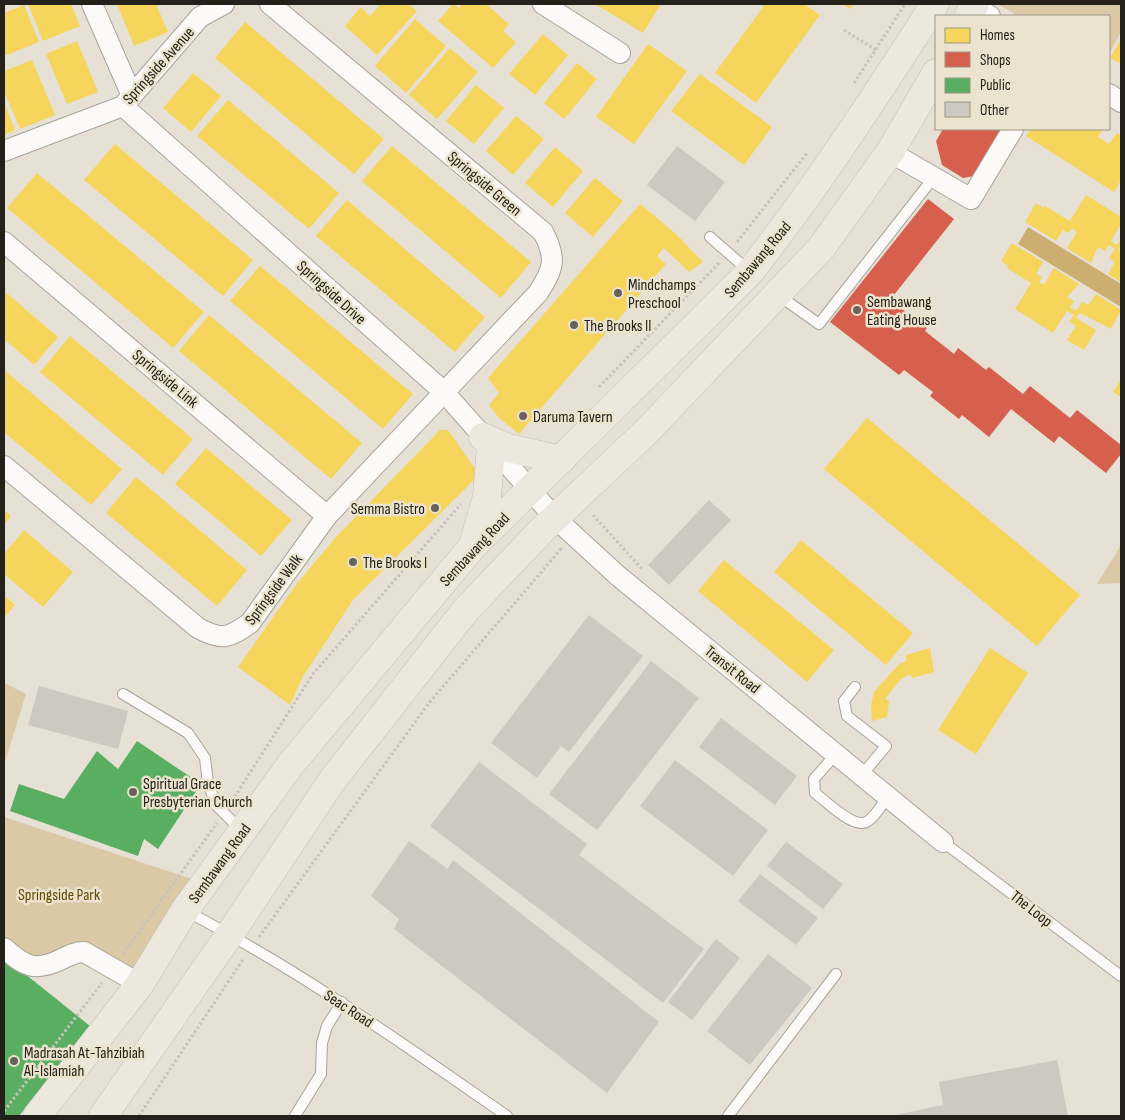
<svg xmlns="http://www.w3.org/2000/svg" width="1125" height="1120" viewBox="0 0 1125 1120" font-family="'Sofia Sans Condensed',sans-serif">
	<rect width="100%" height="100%" fill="#e6e0d5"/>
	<!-- green -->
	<path fill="#dbc9a5" d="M998,4H1121V32L1109,54V16H1018Z
		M1121,545V583L1097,584Z
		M4,683L26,694L4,765Z
		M4,817L198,881L140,984L82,945L36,967L4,938Z"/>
	<!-- water -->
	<path fill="#ccaf70" d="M1028,227L1121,284V307L1018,244Z"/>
	<!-- homes -->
	<path fill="#f6d55c" d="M28,4H71L80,26L43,41Z
		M117,4H156L168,32L134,46Z
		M381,4H408L417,11L377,55L345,26L361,7L370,16Z
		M453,4L459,8L462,4H486L509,24L503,31L516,42L493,68L438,21Z
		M595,4H661L643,33Z
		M765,4H804L820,15L756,103L715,73Z
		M842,4H853L850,9Z
		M24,5L39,42L4,56V13Z
		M415,19L446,46L406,93L375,66Z
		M245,22L384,139L354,174L215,58Z
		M543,34L568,55L535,95L509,74Z
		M1121,39V64L1110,58Z
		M77,41L98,92L67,104L46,54Z
		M648,44L687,71L634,144L596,117Z
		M450,48L478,72L437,119L409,95Z
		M32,60L55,115L20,129L4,91V71Z
		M577,63L597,79L564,119L544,103Z
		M193,73L221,96L191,132L163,108Z
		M700,74L772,127L744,165L671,111Z
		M476,85L504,108L474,144L446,121Z
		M228,100L339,193L309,229L197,136Z
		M4,102L15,130L4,135Z
		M516,116L544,139L513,175L486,151Z
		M1031,129H1103L1098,137L1109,144L1117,133L1121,135V180L1114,192L1026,136Z
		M115,144L253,260L223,296L84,180Z
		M392,146L531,262L501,298L362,181Z
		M555,147L583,171L553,207L525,183Z
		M37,173L204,312L173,348L7,208Z
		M595,178L623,201L593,237L565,213Z
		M1086,195L1121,217V224L1111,241L1117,245L1121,239L1119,251L1121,253V282L1108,274L1115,262L1109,258L1115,249L1109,245L1105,251L1098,247L1091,263L1067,248L1077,232L1072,228L1069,233L1063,230L1056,241L1025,222L1036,203L1044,208L1045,206L1070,221Z
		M347,200L485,317L455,352L316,236Z
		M640,204L676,234L703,262L689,272L664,248L657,256L666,264L519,434L499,418L489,405L499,393L488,378Z
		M1012,243L1043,262L1036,274L1042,277L1039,282L1044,285L1054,268L1079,284L1067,297L1074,301L1070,307L1076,311L1082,302L1088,305L1096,294L1121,310L1111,329L1080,313L1076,318L1096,330L1084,350L1067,340L1076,326L1069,322L1074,315L1067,311L1053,333L1015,309L1031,283L1007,268L1008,266L1001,261Z
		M260,266L413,394L383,429L230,301Z
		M4,291L58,337L34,365L4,339Z
		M209,315L362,443L331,479L179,351Z
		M70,336L193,439L163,475L40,372Z
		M4,370L122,469L91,505L4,432Z
		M1121,380V397L1113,392Z
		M867,418L1080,595L1037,646L824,469Z
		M440,430H448L476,470V478L353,600L302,678L290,705L238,667L295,586L335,538Z
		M206,448L292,520L261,556L175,484Z
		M136,477L247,570L217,606L106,513Z
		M4,510L11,516L4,525Z
		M24,530L73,572L43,607L4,574V554Z
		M801,540L913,633L886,665L774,572Z
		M724,560L834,650L807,682L698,591Z
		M4,595L15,605L4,618Z
		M930,648L934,672L912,678L910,674L901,679L885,699L889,701L887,717L872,721L871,705L874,692L899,664L906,661V655Z
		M990,648L1028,673L976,754L938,730Z"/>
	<!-- shops -->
	<path fill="#d6604d" d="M943,129H1002L974,176L963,178L942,165L936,141Z
		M928,199L954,219L890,300L927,328L925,331L954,354L958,348L986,370L989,367L1023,394L1030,386L1070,418L1077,410L1121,445V454L1106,473L1059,436L1054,443L1011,409L989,437L962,415L959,419L930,396L933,392L904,370L899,375L830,322Z"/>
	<!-- public -->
	<path fill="#5aae61" d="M137,741L201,784L158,849L144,839L138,856L10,811L19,784L64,799L97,751L118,769Z
		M4,957L90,1026L19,1116H4Z"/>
	<!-- building -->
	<path fill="#cdc8c0" d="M677,146L725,182L695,221L647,185Z
		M709,500L731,520L669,585L648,565Z
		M589,615L643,656L569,752L561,746L537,778L491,743Z
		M651,661L699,698L597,830L549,794Z
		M39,686L128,711L118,749L28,725Z
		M721,718L797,776L775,805L699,747Z
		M675,760L768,830L733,876L640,806Z
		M479,762L587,844L579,855L704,949L663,1003L430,826Z
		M409,841L448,869L453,860L659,1022L607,1093L394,929L399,919L371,896Z
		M786,842L843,884L823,909L767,866Z
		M760,874L818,918L796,945L738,901Z
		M716,939L740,958L692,1020L668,1002Z
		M768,954L812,988L750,1065L707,1031Z
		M1057,1060L1068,1116H891L943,1105L939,1082Z"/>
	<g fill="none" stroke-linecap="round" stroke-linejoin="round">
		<!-- lane casing -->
		<g stroke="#a8a49b" stroke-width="12">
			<path id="lane" d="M710,237L750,272
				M778,295L819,324L934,177
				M855,687L844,701L847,716L886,746L862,775
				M123,694L188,733L205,758L208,783L216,805L242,831
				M836,754L814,779L815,793C826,801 855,831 868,821C876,816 882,804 888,796
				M943,842L1121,976
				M186,911C299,970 402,1043 507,1116
				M295,1116L321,1074L322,1043L327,1026L342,1002
				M728,1116L836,974"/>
		</g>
		<!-- street casing -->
		<g stroke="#a8a49b" stroke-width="22">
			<path id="street" d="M92,4L132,96
				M543,4L620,53
				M974,6L990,16
				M1109,94L1121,102
				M123,106L444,392L555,518L617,575L943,842
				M4,151L123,106L200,17L224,4
				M890,152L971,199L1013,129
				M4,242L327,516
				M4,466L198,628C222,641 229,638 250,623L327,516L538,293C554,269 557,258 543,232L270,4
				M4,948C25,967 35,972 62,959C70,955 75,952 84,952L140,984"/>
		</g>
		<!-- primary casing -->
		<g stroke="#c2bfba" stroke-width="29">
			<path id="primary" d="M968,16L975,4
				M483,437L508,448L561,460
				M473,545L487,497L491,446
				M37,1116L140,984L185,910L291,764L473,546L750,272C817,186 876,96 935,4
				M103,1116L230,934L331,782L465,611L541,531L647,431L822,247L890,152L936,73"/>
		</g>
		<!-- path -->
		<path stroke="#c5c3be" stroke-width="3" stroke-dasharray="2.5 2.5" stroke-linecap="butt" d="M844,30L876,50
			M854,83L905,4
			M737,242L807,153
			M599,387L720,262
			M593,515L643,570
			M232,801L313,674L461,504
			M259,937L429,703L561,549L562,551
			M123,954L217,823
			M4,1111L102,983
			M139,1116L244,958"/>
		<!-- lane -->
		<use href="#lane" stroke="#fbfaf9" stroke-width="10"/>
		<!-- street -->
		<use href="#street" stroke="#fbfaf9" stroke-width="20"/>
		<!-- primary -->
		<use href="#primary" stroke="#ede8de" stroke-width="28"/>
	</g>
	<!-- markers -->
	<g fill="#68645b" stroke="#ece3cf" stroke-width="2">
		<circle cx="618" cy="293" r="5"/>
		<circle cx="857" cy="310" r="5"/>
		<circle cx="574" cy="325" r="5"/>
		<circle cx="523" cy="416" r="5"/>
		<circle cx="435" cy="508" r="5"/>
		<circle cx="353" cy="562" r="5"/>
		<circle cx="133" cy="792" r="5"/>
		<circle cx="14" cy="1061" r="5"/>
	</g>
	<g text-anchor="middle" stroke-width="5" stroke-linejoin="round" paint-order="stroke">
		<!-- street labels -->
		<g font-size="16" fill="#24211a" stroke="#ece3cf">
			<text transform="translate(158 65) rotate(-48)" y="6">Springside Avenue</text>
			<text transform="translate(485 183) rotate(40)" y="6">Springside Green</text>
			<text transform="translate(757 259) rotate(-50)" y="6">Sembawang Road</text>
			<text transform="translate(332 292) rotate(42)" y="6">Springside Drive</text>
			<text transform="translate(166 378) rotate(40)" y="6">Springside Link</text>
			<text transform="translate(474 549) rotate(-47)" y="6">Sembawang Road</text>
			<text transform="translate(273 589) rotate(-53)" y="6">Springside Walk</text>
			<text transform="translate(733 669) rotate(39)" y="6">Transit Road</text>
			<text transform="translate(219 863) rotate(-54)" y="6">Sembawang Road</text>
			<text transform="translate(1032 908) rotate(38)" y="6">The Loop</text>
			<text transform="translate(349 1008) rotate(33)" y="6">Seac Road</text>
		</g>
		<!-- poi labels -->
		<g font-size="16" fill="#24211a" stroke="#ece3cf" text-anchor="start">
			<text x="628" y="290">Mindchamps<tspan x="628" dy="18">Preschool</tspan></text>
			<text x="867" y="307">Sembawang<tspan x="867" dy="18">Eating House</tspan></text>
			<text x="584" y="331">The Brooks II</text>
			<text x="533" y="422">Daruma Tavern</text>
			<text x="425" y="514" text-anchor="end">Semma Bistro</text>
			<text x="363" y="568">The Brooks I</text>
			<text x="143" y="789">Spiritual Grace<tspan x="143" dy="18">Presbyterian Church</tspan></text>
			<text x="24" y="1058">Madrasah At-Tahzibiah<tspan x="24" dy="18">Al-Islamiah</tspan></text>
		</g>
		<!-- park labels -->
		<g font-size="16" fill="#634901" stroke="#ece3cf">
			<text x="59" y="900">Springside Park</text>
		</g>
	</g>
	<!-- border -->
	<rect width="1125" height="1120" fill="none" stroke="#24211a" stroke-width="10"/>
	<!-- legend -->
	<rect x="935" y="15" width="175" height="115" fill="#ece3cf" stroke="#9c9587"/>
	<rect x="945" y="28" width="25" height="15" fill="#f6d55c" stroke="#9c9587"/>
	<text x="980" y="40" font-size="15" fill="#24211a">Homes</text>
	<rect x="945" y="52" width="25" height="15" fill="#d6604d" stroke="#9c9587"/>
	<text x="980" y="65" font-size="15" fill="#24211a">Shops</text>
	<rect x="945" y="78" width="25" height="15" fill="#5aae61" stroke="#9c9587"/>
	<text x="980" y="90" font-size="15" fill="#24211a">Public</text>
	<rect x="945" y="102" width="25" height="15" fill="#cdc8c0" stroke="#9c9587"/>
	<text x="980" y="115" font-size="15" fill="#24211a">Other</text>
</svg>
